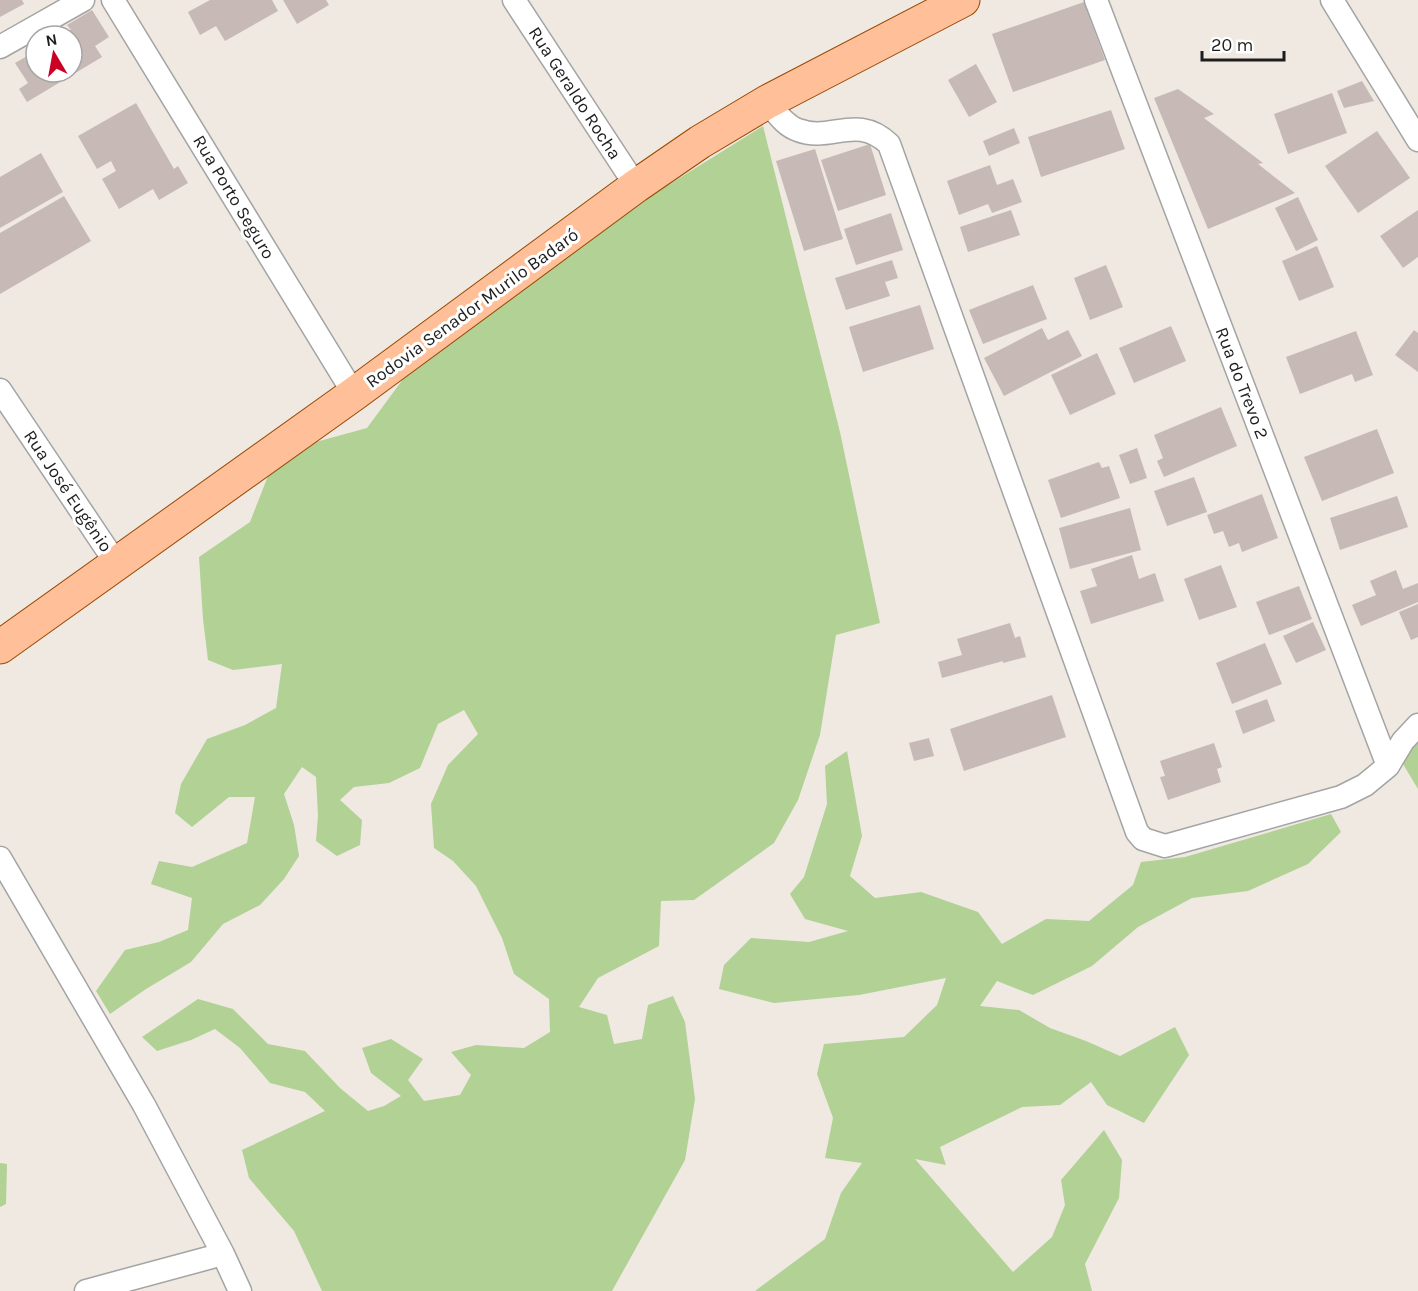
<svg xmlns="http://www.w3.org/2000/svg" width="1418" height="1291" viewBox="0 0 1418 1291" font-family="Karla,sans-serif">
	<rect width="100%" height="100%" fill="#efe9e2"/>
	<!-- forest -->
	<path fill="#b1d195" d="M763,126L840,432L880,623L836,635L820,735L798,800L774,843L694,900L661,901L659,946L598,978L579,1007L607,1015L614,1044L642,1039L648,1005L673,996L685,1022L695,1099L685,1160L612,1291H322L294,1231L249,1178L242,1150L325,1111L305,1092L270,1083L240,1048L215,1029L191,1040L157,1051L142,1037L198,999L233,1009L268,1044L305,1051L340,1088L368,1111L384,1106L401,1096L371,1073L362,1048L391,1039L423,1059L408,1080L424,1101L460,1095L471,1075L451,1052L476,1045L524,1048L550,1032L549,999L514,974L502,938L476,886L453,861L434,848L431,804L448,765L478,734L464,710L438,724L420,768L389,783L354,787L340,800L362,820L360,845L337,856L316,841L318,816L316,777L302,767L284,794L294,825L299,856L284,879L260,905L223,924L191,962L146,989L110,1014L96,991L125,950L159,942L188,930L192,898L151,884L159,861L192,867L247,843L255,797H229L192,827L175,813L181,784L207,739L245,725L276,708L282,664L233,670L208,660L203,619L199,557L250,522L268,476L312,443L367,428L409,371L657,192Z
		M1418,741V789L1400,759Z
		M847,751L862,836L850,876L875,898L921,892L978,912L1002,944L1046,919L1089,921L1133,885L1141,862L1185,857L1331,814L1341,832L1308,864L1248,891L1192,898L1138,927L1092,966L1033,995L997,981L980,1006L1019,1010L1050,1028L1086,1041L1120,1056L1175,1027L1189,1055L1144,1123L1107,1105L1091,1082L1060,1105L1022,1107L940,1147L946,1165L915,1159L1013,1272L1052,1237L1065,1205L1061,1180L1104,1130L1122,1160L1119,1198L1085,1264L1092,1291H755L825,1239L841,1193L862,1163L825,1158L833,1118L817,1074L824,1044L904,1037L937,1005L946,978L859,995L774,1003L719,989L724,965L751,938L809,942L848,931L805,919L790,894L804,877L827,804L825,766Z
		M0,1163L7,1164L6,1204L0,1207Z"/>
	<!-- building -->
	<path fill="#c7b9b6" d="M0,0H22L24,4L0,17Z
		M210,0H272L278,11L225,41L216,26L200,35L188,12Z
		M283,0H326L329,5L297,24Z
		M1084,2L1105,60L1013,92L992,34Z
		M92,10L109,37L95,46L102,57L27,102L19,89L28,83L15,63L36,51V72H72V36H60L71,30L67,25Z
		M976,64L997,102L969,117L948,80Z
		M1362,81L1374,101L1344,108L1337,91Z
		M1178,89L1214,114L1204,118L1263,163L1258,164L1295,193L1208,229L1154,98Z
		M1332,93L1347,133L1288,154L1274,114Z
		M136,103L174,169L178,166L188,183L159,200L153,189L119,209L102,179L116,171L111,161L97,169L78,136Z
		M1111,110L1125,149L1041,177L1028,137Z
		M1014,128L1020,143L989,156L983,141Z
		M1377,131L1410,178L1358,213L1325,166Z
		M870,144L886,195L838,211L821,160Z
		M815,149L843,239L804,251L776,161Z
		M41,153L63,192L0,228V177Z
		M990,165L997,185L1013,179L1022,202L992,213L988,204L959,215L947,181Z
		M64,196L91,241L0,294V233Z
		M1298,197L1318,240L1296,251L1275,208Z
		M1011,210L1020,235L968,252L960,227Z
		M1418,210V257L1403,268L1380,236Z
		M891,213L903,250L856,265L844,229Z
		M1317,246L1334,287L1299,301L1282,261Z
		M892,260L898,278L885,282L890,296L846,310L835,278Z
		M1106,265L1123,307L1090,320L1074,278Z
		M1033,285L1047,319L983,344L969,310Z
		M920,305L934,349L863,372L849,327Z
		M1171,326L1186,361L1134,383L1119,348Z
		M1042,328L1048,340L1068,330L1082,356L1004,396L984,358Z
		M1414,330L1418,333V372L1395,355Z
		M1356,331L1373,375L1355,382L1352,374L1300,394L1286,357Z
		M1097,353L1116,394L1070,415L1051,375Z
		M1221,407L1237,446L1164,477L1157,461L1163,458L1154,435Z
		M1377,429L1394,473L1322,501L1304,457Z
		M1137,448L1147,478L1130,484L1119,455Z
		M1099,462L1102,468L1109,466L1120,498L1061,518L1048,480Z
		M1194,477L1207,512L1167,526L1154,491Z
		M1262,494L1278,538L1242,552L1239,543L1229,547L1223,531L1214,534L1207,515Z
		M1397,496L1408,527L1340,550L1330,518Z
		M1130,508L1141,550L1070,569L1059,528Z
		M1132,555L1139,579L1155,573L1164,601L1091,624L1080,591L1097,586L1091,569Z
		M1221,565L1237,607L1199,620L1184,579Z
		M1396,570L1403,589L1418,583V602L1361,626L1352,605L1376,595L1370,581Z
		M1299,586L1312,619L1269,635L1256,602Z
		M1418,604V637L1411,640L1399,612Z
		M1313,622L1326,650L1296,663L1283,636Z
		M1010,623L1015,638L1020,636L1026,657L1003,663V661L942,678L938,662L962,655L957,639Z
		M1265,643L1282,684L1232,704L1216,663Z
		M1052,695L1066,737L964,771L950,729Z
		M1267,699L1275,721L1243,734L1235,711Z
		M929,738L934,756L914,761L909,743Z
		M1214,743L1222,767L1217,769L1221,782L1168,800L1160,777L1165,776L1160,761Z"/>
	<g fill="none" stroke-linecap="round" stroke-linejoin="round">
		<!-- minor casing -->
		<g stroke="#a4a4a4" stroke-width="25">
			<path id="minor" d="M113,0L354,394
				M514,0L636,186
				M1096,0L1388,766
				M1332,0L1418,140
				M0,47L83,0
				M767,102C776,112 785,126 798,130C831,143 856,113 889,144L1137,832L1143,839L1165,846L1341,797L1365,785L1388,766L1403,741L1418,725
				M0,390L116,563
				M0,858L144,1105L223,1254L240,1291
				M86,1291L223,1254"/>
		</g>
		<!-- primary casing -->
		<g stroke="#974900" stroke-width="35">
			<path id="primary" d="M0,647L354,394L636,186L700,142L767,102L963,0"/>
		</g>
		<!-- minor -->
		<use href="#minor" stroke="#fff" stroke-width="22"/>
		<!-- primary -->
		<use href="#primary" stroke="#ffbf98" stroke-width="33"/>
	</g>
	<g text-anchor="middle" stroke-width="6" stroke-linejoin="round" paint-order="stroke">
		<!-- street labels -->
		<g font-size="18" fill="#1d1d1d" stroke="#fff">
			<text transform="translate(575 93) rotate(57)" y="6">Rua Geraldo Rocha</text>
			<text transform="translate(234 197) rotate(59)" y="6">Rua Porto Seguro</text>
			<text transform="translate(472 308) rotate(-36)" y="6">Rodovia Senador Murilo Badaró</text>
			<text transform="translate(1242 383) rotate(69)" y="6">Rua do Trevo 2</text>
			<text transform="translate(68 491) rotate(56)" y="6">Rua José Eugênio</text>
		</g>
	</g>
	<!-- north arrow -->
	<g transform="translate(54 54) rotate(350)"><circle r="28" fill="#ffffff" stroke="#a5a5a5" stroke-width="1.5"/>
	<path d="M0-4.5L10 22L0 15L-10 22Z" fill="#cb0025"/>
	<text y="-9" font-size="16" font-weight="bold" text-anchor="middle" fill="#1d1d1d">N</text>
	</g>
	<!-- scale -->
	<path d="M1202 51v9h82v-9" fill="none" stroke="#1d1d1d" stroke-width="3"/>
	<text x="1211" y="51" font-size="18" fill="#1d1d1d" stroke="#ffffff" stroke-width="4.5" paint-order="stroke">20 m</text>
</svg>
